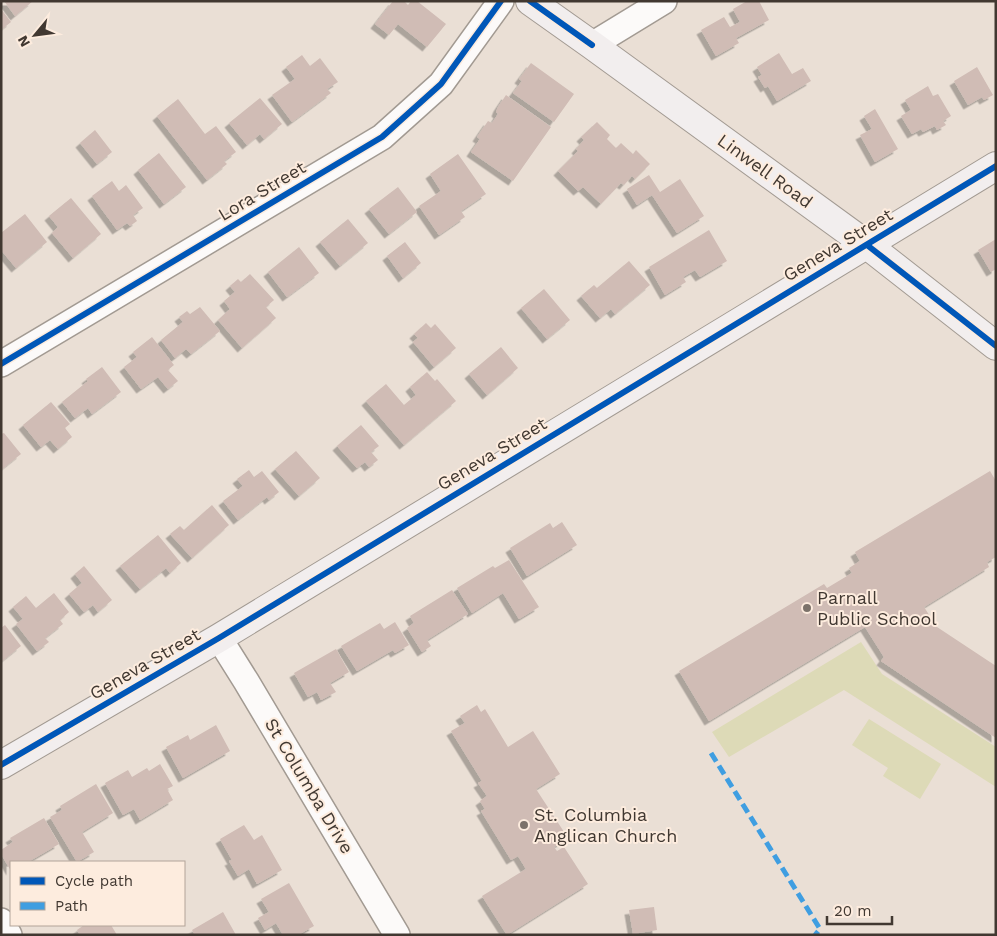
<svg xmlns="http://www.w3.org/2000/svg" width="997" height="936" viewBox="0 0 997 936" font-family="'Work Sans',sans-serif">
	<defs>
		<filter id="shadow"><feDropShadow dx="-4.5" dy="4.5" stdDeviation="0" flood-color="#0004"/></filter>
	</defs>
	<rect width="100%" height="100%" fill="#eadfd5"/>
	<!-- green -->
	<path fill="#dddab7" d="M861,642L882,674L996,747V787L844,690L729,757L712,732Z
		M869,719L941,764L920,799L883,776L888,768L852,745Z"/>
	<!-- building -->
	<path fill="#d0bcb5" filter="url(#shadow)" d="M4,1H33L15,16Z
		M393,1H404L408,5L411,1H417L446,24L427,47L398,24L389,35L375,24Z
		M747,1H759L769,20L736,38L739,43L716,56L701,30L724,17L730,27L740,22L733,9Z
		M1,9L11,22L1,30Z
		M779,53L792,74L803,68L811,81L777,101L768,86L765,88L758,77L762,75L757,67Z
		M302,55L310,66L320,58L338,82L327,89L331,93L292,122L272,95L295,79L286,67Z
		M531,63L574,94L554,122L513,93L522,81L519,79Z
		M977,67L993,95L984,100L982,97L968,105L954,81Z
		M928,86L933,96L938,94L951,116L943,121L946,125L937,130L935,126L923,132L921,129L912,134L901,116L911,110L905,100Z
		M506,95L551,127L513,181L471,152L480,139L477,137L488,121L492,123L498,114L496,112L498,107Z
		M260,98L282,124L264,139L260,134L247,145L229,123Z
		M178,99L205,134L216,126L236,152L224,161L227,164L207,180L157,116Z
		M875,109L898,149L875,162L860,135L872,129L864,116Z
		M597,122L610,135L607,139L616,148L621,143L633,154L636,150L650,164L635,179L632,176L624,185L621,183L601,204L583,187L578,191L558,171L578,151L576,149L584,140L581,137Z
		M95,130L112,152L97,164L80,143Z
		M159,153L186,187L164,204L138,170Z
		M458,154L486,194L461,211L465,217L439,235L419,206L441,191L430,174Z
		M649,175L660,192L680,179L704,216L677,233L652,195L637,205L627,189Z
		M112,181L119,191L126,185L143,208L133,215L137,221L130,226L127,223L117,230L92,196Z
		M398,187L417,212L389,234L369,209Z
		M71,198L101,234L73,258L52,233L58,227L49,216Z
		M25,214L47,242L16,268L1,250V233Z
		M348,219L368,243L340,266L320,242Z
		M709,230L727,261L700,277L695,270L683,277L686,282L665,295L649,267Z
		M996,239V269L991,272L978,250Z
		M405,242L421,263L403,278L387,256Z
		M299,247L319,273L287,297L268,272Z
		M629,261L650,285L615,314L611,309L600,318L581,296L594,285L597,288Z
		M250,274L274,300L266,307L276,318L242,348L218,320L230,309L224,301L235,292L230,286L238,279L241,282Z
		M544,289L570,320L547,339L521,308Z
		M200,307L220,331L191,354L186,349L175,358L161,340L183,322L179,317L187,311L190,314Z
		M426,323L431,328L435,324L456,348L434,367L413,342L418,338L414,334Z
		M152,337L174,365L168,370L178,381L168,389L158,377L141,389L124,367L137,357L133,352Z
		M501,347L518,368L487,395L469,374Z
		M102,367L121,392L92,414L88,408L75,418L62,402L88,381L86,379Z
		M427,372L435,381L437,379L456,401L404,445L366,401L386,384L404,405L416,395L410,387Z
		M51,402L70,424L65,428L72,437L58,449L50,440L41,447L23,425Z
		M361,425L379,446L371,452L378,460L369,467L365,462L357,468L337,446Z
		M4,433L21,454L1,470V434Z
		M296,451L320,478L299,496L275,469Z
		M249,470L254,477L262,471L279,492L269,500L267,497L238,520L223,501L243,486L237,479Z
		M990,471L996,481V557L987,562L989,567L924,607L937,627L996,666V738L881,661L884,657L865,627L709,721L679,671L824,584L827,588L852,573L849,568L860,561L855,552Z
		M212,505L229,525L192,558L170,534L180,526L184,530Z
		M562,522L577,545L527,576L510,548L550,523L553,528Z
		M158,535L181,563L170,573L166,568L140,589L120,566Z
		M509,560L539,607L519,619L503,593L472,613L457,588L493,566L495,568Z
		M84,566L112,600L98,612L93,605L84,612L69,594L82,583L75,574Z
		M452,590L468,614L427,640L431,646L422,652L407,628L414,623L410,616Z
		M54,593L69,612L60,620L63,624L45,638L49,642L37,651L16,624L23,619L13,607L26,596L36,608Z
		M395,622L409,645L395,653L393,650L357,671L341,646L380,623L384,629Z
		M5,625L21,646L1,662V628Z
		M336,649L349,672L330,683L336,692L321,700L317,692L308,697L294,673Z
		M477,705L481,712L485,709L508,747L533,731L560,774L536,789L568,838L554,847L557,851L564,847L588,884L507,935L482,896L526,869L518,856L511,860L481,811L485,809L480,801L487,796L478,783L482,781L451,731L465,723L460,716Z
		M216,725L230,751L183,778L166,747L188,735L190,740Z
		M160,764L173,786L167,789L173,800L140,820L134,809L123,815L105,783L128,770L132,777L147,768L149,771Z
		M96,784L113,813L82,832L94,852L77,862L50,817L62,810L60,806Z
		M44,818L59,844L28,862H11V871L1,854V850L13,842L10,838Z
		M244,825L254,840L262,835L282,870L257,884L249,869L238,876L229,861L232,860L220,839Z
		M289,883L314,926L298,935H283L276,923L265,930L258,918L269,912L261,899Z
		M654,907L657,930L633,934L629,910Z
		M223,912L236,935H195L192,930Z
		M84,925H108L109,926L111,925L117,935H80L77,930Z"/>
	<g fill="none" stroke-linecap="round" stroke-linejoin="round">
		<!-- minor casing -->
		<g stroke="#a29a92" stroke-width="28">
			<path id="minor" d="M592,45L664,1
				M1,364L382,137L441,84L501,1
				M219,638L246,681L397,935
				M1,921L9,935"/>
		</g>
		<!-- secondary casing -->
		<g stroke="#a29a92" stroke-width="30">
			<path id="secondary" d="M530,1L592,45L867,245L996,346
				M1,765L219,638L996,166"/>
		</g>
		<!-- minor -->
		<use href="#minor" stroke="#fcfaf9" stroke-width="25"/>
		<!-- secondary -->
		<use href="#secondary" stroke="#f2eeee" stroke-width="28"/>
		<!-- quiet -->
		<path stroke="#3f9ee1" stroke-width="5" stroke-dasharray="10 5" stroke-linecap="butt" d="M711,753L820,929L815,935"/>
		<!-- cycleway casing -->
		<g stroke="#fdecde" stroke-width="9">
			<path id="cycleway" d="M530,1L592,45
				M867,245L996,346
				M1,364L382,137L441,84L501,1
				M1,765L219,638L996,166"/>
		</g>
		<!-- cycleway -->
		<use href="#cycleway" stroke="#0057b8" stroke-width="6"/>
	</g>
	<!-- markers -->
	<g fill="#7c726a" stroke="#fdecde" stroke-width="2">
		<circle cx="807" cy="608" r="5"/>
		<circle cx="524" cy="825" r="5"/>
	</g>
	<g text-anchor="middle" stroke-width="4" stroke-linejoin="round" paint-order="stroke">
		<!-- street labels -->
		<g font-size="18" fill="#413831" stroke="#fdecde">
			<text transform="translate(765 171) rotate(36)" y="6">Linwell Road</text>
			<text transform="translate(262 191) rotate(-31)" y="6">Lora Street</text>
			<text transform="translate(838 245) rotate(-31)" y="6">Geneva Street</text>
			<text transform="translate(492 454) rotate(-31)" y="6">Geneva Street</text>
			<text transform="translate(145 664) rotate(-30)" y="6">Geneva Street</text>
			<text transform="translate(309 786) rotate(59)" y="6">St Columba Drive</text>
		</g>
		<!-- poi labels -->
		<g font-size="18" fill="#413831" stroke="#fdecde" text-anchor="start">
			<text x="817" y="604">Parnall<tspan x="817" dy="21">Public School</tspan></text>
			<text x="534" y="821">St. Columbia<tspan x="534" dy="21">Anglican Church</tspan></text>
		</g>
	</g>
	<!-- border -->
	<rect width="997" height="936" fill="none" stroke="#413831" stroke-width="5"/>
	<!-- legend -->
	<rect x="10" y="861" width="175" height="65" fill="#fdecde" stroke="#b2a499"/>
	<rect x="20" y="877" width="25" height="8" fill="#0057b8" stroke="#b2a499"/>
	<text x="55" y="886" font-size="15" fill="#413831">Cycle path</text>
	<rect x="20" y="902" width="25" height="8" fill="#3f9ee1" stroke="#b2a499"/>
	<text x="55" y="911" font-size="15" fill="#413831">Path</text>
	<!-- north arrow -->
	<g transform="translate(35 35) rotate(241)" stroke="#fdecde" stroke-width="4" paint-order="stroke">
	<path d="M0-4L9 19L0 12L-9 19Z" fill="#413831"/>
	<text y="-8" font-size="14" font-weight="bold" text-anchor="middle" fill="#413831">N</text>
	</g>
	<!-- scale -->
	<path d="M827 916v8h65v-8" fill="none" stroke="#413831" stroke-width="2.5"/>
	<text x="834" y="916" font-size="15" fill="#413831" stroke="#fdecde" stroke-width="4" paint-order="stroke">20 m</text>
</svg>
